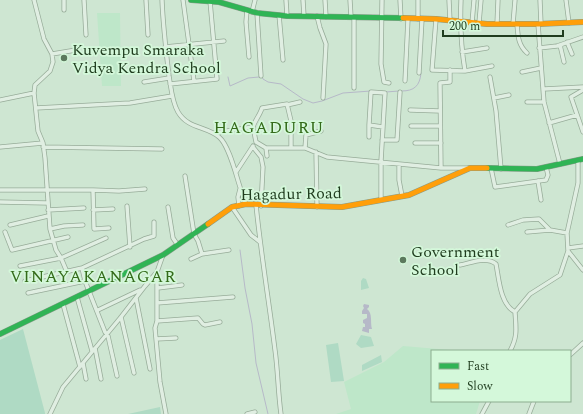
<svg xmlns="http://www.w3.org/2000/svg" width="583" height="414" viewBox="0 0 583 414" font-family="Spectral,serif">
	<rect width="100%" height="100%" fill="#cee6d2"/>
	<!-- farmland -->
	<path fill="#bee7c9" d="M97,13H120L121,86H102Z
		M403,346L462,351H432V401H480L476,414H336L351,409L344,382L384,362Z"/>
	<!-- green -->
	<path fill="#afdac4" d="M363,278L366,279L369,288L361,290V281Z
		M23,329L45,413V414H0V340Z
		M361,335L371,337L374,346L361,348L356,344Z
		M338,343L344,381L331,382L326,345Z
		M381,355L382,362L362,371V365Z
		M160,407L161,414H128Z"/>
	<!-- water -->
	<path fill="#b6b9c8" d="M364,304L369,305V307L367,309C373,313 370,323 372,329H369V333L362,331L363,327H365V324L363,323V320L367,318V314H362V311L364,308L363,306Z"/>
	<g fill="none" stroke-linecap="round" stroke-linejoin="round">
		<!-- stream -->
		<path stroke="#b6b9c8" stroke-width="1" d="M228,77L230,86L248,78L259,77
			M262,77L263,79L268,82L281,84L303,99L313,103L322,101L343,93L371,91
			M402,91C414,91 420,86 421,73
			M386,92L399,91
			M240,250L245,288L252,324L256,363L268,414"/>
		<!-- street casing -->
		<g stroke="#97ac99" stroke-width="5">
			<path id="street" d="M34,0L44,39L52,54L53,62L50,71L35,85L34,93L38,131L43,143L45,158L50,229L56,250L61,258L67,272
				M64,0V10
				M84,0L86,35
				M146,0L148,35
				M162,0C163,26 166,51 169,76C171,88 172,102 178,112C188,129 206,126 219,137C229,145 236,175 240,187C241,193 244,199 246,204
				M183,0L194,81
				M286,0L287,16
				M303,0L304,16
				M325,0L326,17
				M350,0L351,17
				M382,0L381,64L384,82L389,83
				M400,0L401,19
				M418,0V19
				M449,0L450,21
				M540,0L541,24
				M566,0L569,23
				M247,10L246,22L249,57
				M252,12L255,0
				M257,13L261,76
				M279,15L283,60
				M317,16L320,28L326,44L323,98
				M436,19L432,70L465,71C461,47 460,24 461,0
				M472,23L474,0
				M479,23L481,0
				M497,24L498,0
				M513,24L515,0
				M517,24C518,36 518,45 527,53
				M538,24L544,102L560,164
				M567,42L572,54
				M560,45L564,62
				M165,47L224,41
				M539,48L557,46L583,37
				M462,52L487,48
				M52,54L76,50
				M465,71L492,66
				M522,72L541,68
				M419,73L422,19
				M490,77L496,111L501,169
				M405,81L408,19
				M144,82L169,78
				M170,84L217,79L210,1
				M354,88V17
				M544,89L583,87
				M583,90L571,97L583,132
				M494,98L509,95
				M0,100L34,93
				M527,102H544
				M287,105L300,102
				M36,108L130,103L172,96
				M410,110L440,111
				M549,123L577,115
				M411,126H440
				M253,127C255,120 260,115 262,108L287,104L291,121V147
				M214,133L253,127L256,142L266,148H305L327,157L441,168H468
				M369,137V125
				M382,140H397L400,92
				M415,143H441
				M0,147L43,143
				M43,147L162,149
				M253,147L261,157L263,167L261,206
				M266,148L267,156
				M305,148L306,135L321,131
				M316,152L317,207
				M578,160V183L567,233L568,251L583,270
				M399,164V180L402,196
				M441,168L440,83L450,82V70
				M491,168L495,187L546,180L548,175L546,167
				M236,172L253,146
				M185,176L194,234L198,241L202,254L229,250
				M538,181L541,200
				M0,190H93L119,191L145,189
				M93,190L94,229L109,228
				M381,200V161L385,93L371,92L369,125L383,127
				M0,202L47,203
				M256,205C261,254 269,302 275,350C278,371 278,393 281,414
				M127,206L130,247
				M239,206L238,197L240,189
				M168,207L173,238L177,244
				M232,207L251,235L260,242
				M48,210L84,208
				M93,210L113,209
				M10,225L48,216
				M508,225L523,220L539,219L550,230L567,233
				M50,229L64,226L83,225
				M5,232L12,250L68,237
				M527,232L550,230
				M568,248L583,246
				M191,259L202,254
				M460,265C471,263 486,256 496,264C499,279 500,304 515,312
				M20,266L61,258L106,238
				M82,268L85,281L105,332L108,336L117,376
				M157,272V321L198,318L203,324L205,325L220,322
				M25,281L82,268L144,239L154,236V222
				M158,288L182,285
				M28,293L85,281
				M77,297L92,351
				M136,298L150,369
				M157,303L233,297
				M63,304L80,367
				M98,310L140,290
				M121,317L134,373
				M157,321L155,328L160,382L166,414
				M156,339L176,338
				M95,348L101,379
				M510,351C518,336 516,328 515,312L530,294L560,275L568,251
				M570,355L583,343
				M83,363L86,379
				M50,414L63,387L121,317L145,286L157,272L163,255
				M247,414L255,412
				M482,414L489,401
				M529,414L534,401"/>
		</g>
		<!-- fast casing -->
		<g stroke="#879b89" stroke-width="6">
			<path id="fast" d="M191,0L219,2L257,13L287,16L403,18
				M487,168L537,169L583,159
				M0,334L163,255L208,224"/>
		</g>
		<!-- slow casing -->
		<g stroke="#879b89" stroke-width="6">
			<path id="slow" d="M403,18L436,19L487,24H538L583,22
				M208,224L232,207L246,204L342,207L409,195L470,168H487"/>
		</g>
		<!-- street -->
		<use href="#street" stroke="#e0eee2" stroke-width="3.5"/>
		<!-- fast -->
		<use href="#fast" stroke="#30b455" stroke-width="5"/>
		<!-- slow -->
		<use href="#slow" stroke="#ff9f0a" stroke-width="5"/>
	</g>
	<!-- markers -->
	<g fill="#5c785d" stroke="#d4f8da" stroke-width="1.5">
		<circle cx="64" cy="58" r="4"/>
		<circle cx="403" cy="260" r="4"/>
	</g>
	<g text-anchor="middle" stroke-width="3.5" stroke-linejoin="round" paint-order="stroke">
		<!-- poi labels -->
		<g font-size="16" fill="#1f3c1e" stroke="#d4f8da" text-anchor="start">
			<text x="72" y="55">Kuvempu Smaraka<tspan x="72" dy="18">Vidya Kendra School</tspan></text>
			<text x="411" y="257">Government<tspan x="411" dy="18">School</tspan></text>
		</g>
		<!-- street labels -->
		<g font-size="16" fill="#1f3c1e" stroke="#d4f8da">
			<text transform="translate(291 193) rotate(-1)" y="6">Hagadur Road</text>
		</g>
		<!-- neighbourhood labels -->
		<g font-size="17" letter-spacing="1" fill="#346b1a" stroke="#d4f8da">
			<text x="269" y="133">HAGADURU</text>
			<text x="93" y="282">VINAYAKANAGAR</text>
		</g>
	</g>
	<!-- legend -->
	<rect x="431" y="350" width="140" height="52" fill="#d4f8da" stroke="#8cad8f"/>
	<rect x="439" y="363" width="20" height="6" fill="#30b455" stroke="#8cad8f"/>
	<text x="467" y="370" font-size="12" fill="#1f3c1e">Fast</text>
	<rect x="439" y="383" width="20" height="6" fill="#ff9f0a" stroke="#8cad8f"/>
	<text x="467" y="390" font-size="12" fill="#1f3c1e">Slow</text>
	<!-- scale -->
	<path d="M443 30v6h120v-6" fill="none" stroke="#1f3c1e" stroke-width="2"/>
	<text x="449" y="30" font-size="12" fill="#1f3c1e" stroke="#d4f8da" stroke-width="3" paint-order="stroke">200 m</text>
</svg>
